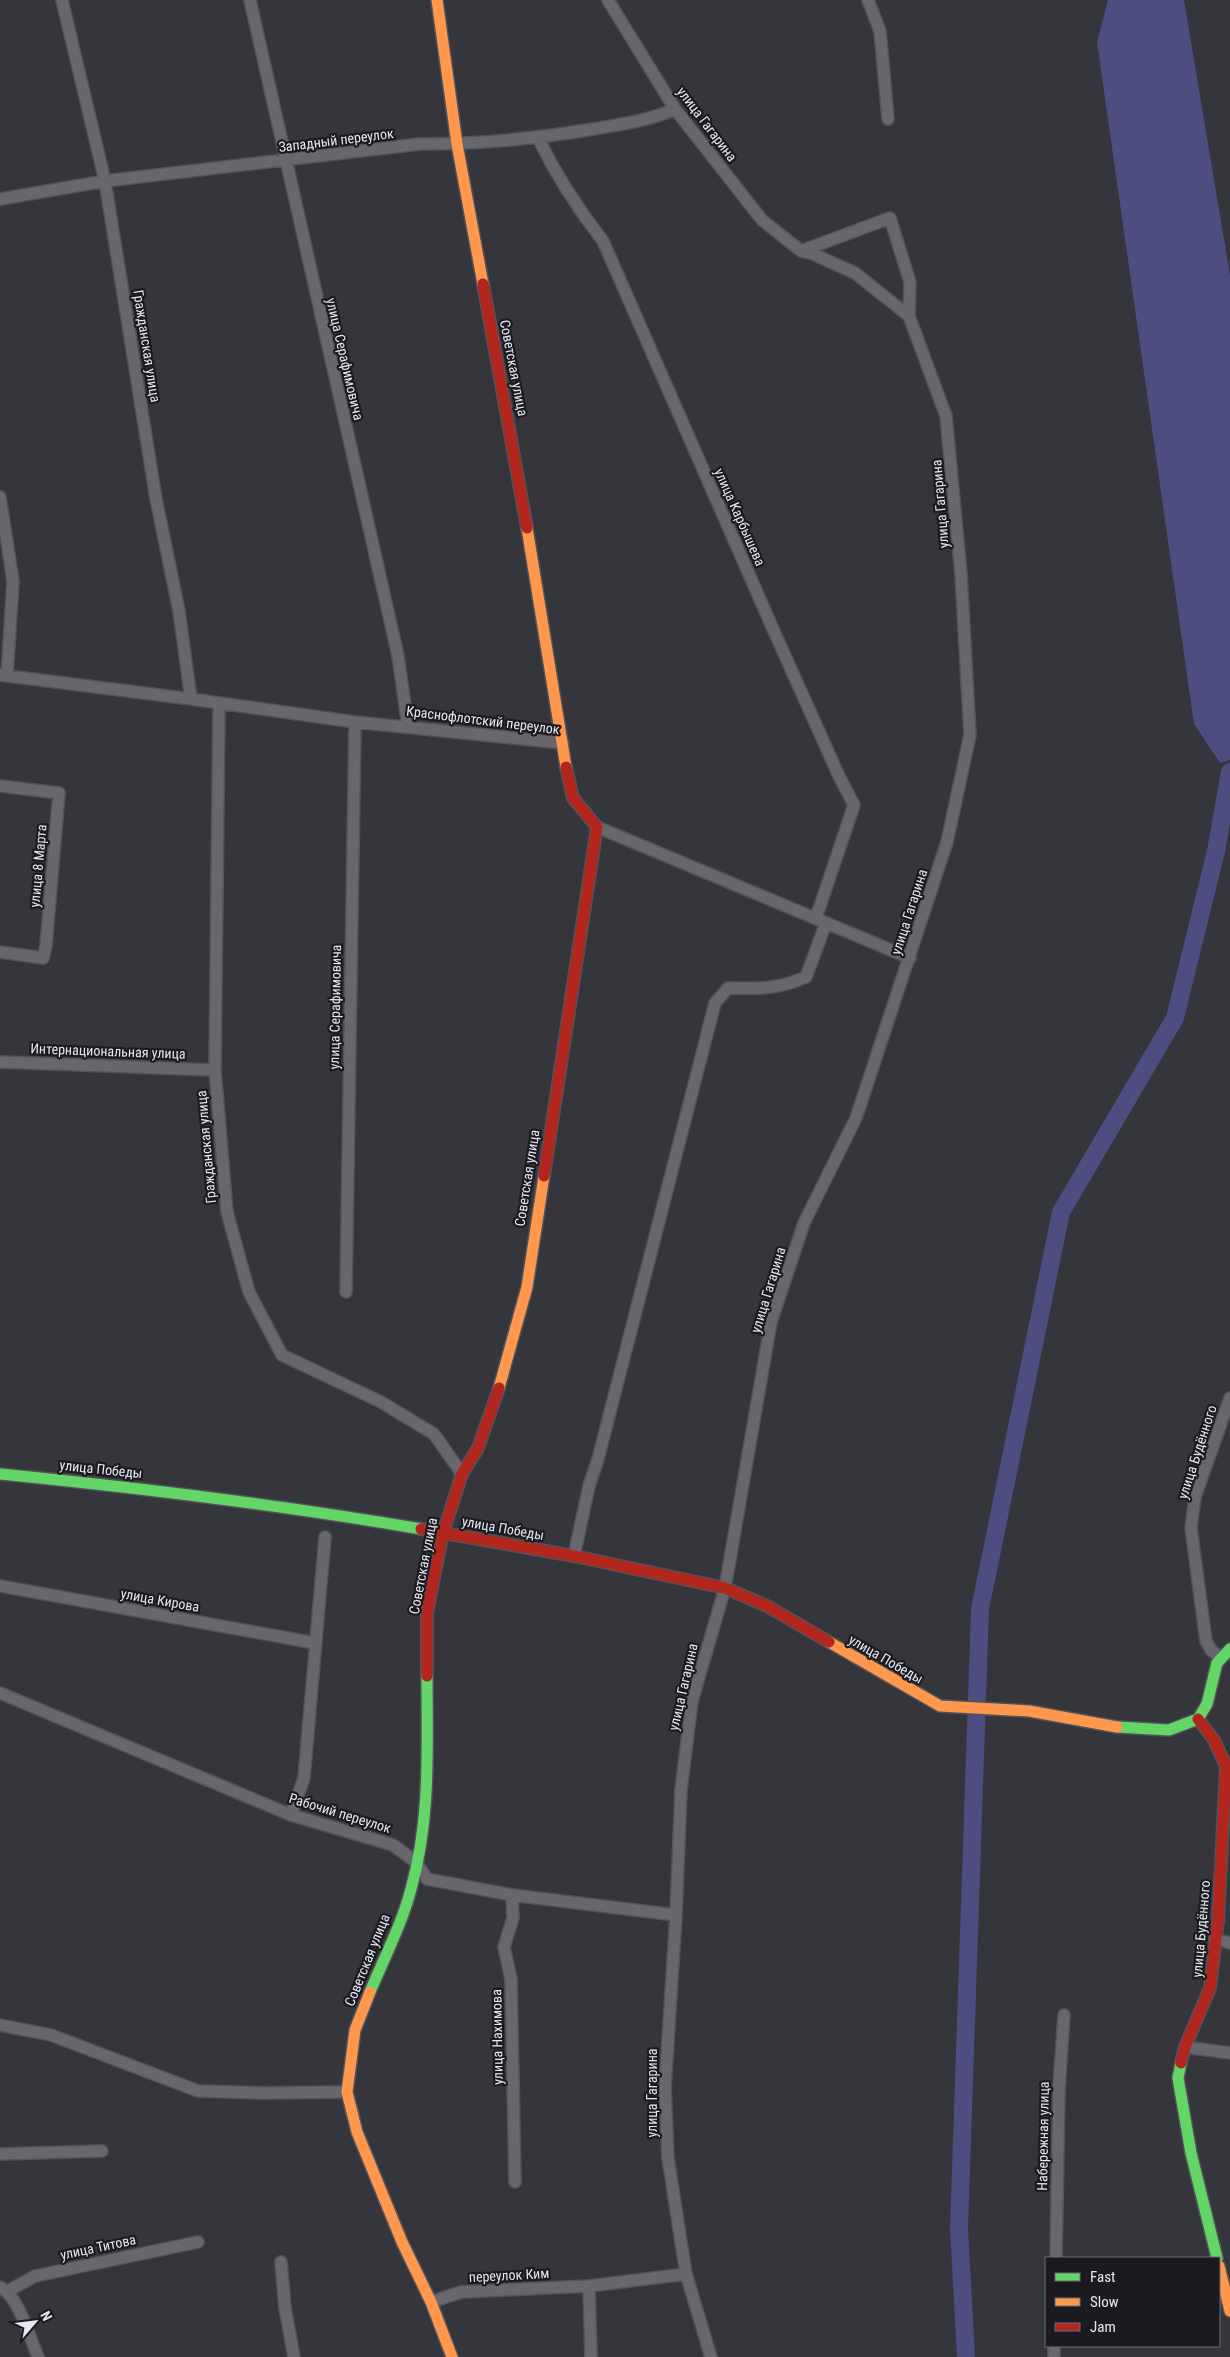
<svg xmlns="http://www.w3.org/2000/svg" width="1230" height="2357" viewBox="0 0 1230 2357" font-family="'Roboto Condensed',sans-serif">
	<rect width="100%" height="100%" fill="#35353c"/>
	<!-- water -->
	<path fill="#4e4d81" d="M1108,0H1184L1230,275V760L1220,763L1194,724L1097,42Z"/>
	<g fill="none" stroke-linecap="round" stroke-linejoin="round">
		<!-- river -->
		<path stroke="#4e4d81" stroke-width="18" d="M966,2357L959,2228L980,1609L1061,1212L1175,1018L1216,851L1230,772"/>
		<!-- street casing -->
		<g stroke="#525259" stroke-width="14">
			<path id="street" d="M62,0L105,181L156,499L179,611L191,699
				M250,0L398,656L408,726
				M608,0L675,109L762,220L801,251L813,254L855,273L909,316L946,416L961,574L970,735L947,842L856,1118L804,1223L771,1322L725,1588L692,1701L681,1790L676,1915L665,2088L668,2158L686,2274L711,2357
				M868,0L880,31L888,119
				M538,138C556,175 578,209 603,241L773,629L839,776L854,805L816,918
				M0,199L105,181L420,144C479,144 535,139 593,129C621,124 648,121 675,109
				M801,251L890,218L910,282L909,316
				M0,497L13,581L7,676
				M0,675L191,699L355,722L563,743
				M219,704L215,1070L227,1212L249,1292L282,1355L381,1402L434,1434L462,1474
				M0,786L59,793L46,946L43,958L0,952
				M597,827L910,958
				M0,1062L215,1070
				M346,1292L355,722
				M574,1556L589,1486L598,1459L715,1003L728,988C757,989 780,989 806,977L826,923
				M0,1586L315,1643
				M1221,1658L1211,1650L1206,1641L1191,1528L1195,1497L1230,1398
				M0,1693L291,1815L393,1845L416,1862L427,1879L512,1895L676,1915
				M291,1815L304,1778L325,1537
				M512,1895L513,1918L504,1947L511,1979L515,2182
				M1215,1939L1230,1943
				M0,2025L51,2035L198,2091L263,2093L347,2092
				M1185,2047L1230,2053
				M0,2154L102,2151
				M1056,2258L1059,2088L1064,2015
				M281,2262L285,2308L294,2357
				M589,2286L591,2357
				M0,2287C18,2295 30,2338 38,2357
				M8,2291L35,2276L198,2242
				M431,2302L461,2292L589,2286L686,2274
				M1054,2357V2346"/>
		</g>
		<!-- fast casing -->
		<g stroke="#525259" stroke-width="14">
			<path id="fast" d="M0,1474C141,1488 281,1505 421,1529
				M1117,1727L1169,1730L1198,1719L1207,1704L1217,1663L1230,1649
				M370,1992C384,1958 402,1924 411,1889C431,1818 427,1748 427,1676
				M1181,2063L1178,2078L1191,2153L1217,2258"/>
		</g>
		<!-- slow casing -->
		<g stroke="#525259" stroke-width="14">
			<path id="slow" d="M437,0L457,144L483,284
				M527,528L566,767
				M499,1388L527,1287L544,1176
				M829,1642L940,1706L1029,1711L1117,1727
				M370,1992L355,2030L347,2092L357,2132L402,2242L431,2302L452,2357
				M1219,2266L1230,2311"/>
		</g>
		<!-- jam casing -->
		<g stroke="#525259" stroke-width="14">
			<path id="jam" d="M483,284L527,528
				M544,1176L597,827L573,798L566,767
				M421,1529L574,1556L725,1588L767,1606L829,1642
				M427,1676V1613L443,1533L462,1474L478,1448L499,1388
				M1181,2063L1185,2047L1210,1988L1218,1921L1226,1766L1214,1740L1198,1719"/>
		</g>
		<!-- street -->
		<use href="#street" stroke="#67676d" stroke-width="11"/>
		<!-- fast -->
		<use href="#fast" stroke="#63d668" stroke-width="11"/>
		<!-- slow -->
		<use href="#slow" stroke="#ff974d" stroke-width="11"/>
		<!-- jam -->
		<use href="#jam" stroke="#b3261e" stroke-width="11"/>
	</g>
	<g text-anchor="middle" stroke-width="4.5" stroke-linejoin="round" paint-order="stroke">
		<!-- street labels -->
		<g font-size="14" fill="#e6e7f0" stroke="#1a1a20">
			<text transform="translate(707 124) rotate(53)" y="5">улица Гагарина</text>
			<text transform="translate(336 140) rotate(-7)" y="5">Западный переулок</text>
			<text transform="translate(147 346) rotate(81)" y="5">Гражданская улица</text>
			<text transform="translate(345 359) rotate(77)" y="5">улица Серафимовича</text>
			<text transform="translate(514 368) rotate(79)" y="5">Советская улица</text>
			<text transform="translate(940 504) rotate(-95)" y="5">улица Гагарина</text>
			<text transform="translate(740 517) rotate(66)" y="5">улица Карбышева</text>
			<text transform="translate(483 720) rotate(7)" y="5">Краснофлотский переулок</text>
			<text transform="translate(38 866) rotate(-85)" y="5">улица 8 Марта</text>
			<text transform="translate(909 912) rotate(-72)" y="5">улица Гагарина</text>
			<text transform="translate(335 1007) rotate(-89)" y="5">улица Серафимовича</text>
			<text transform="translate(108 1051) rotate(2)" y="5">Интернациональная улица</text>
			<text transform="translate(206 1147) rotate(-95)" y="5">Гражданская улица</text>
			<text transform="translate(527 1178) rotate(-81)" y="5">Советская улица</text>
			<text transform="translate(768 1290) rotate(-73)" y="5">улица Гагарина</text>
			<text transform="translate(1197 1452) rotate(-72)" y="5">улица Будённого</text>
			<text transform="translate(101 1469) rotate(6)" y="5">улица Победы</text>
			<text transform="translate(503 1528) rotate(10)" y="5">улица Победы</text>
			<text transform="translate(423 1566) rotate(-79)" y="5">Советская улица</text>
			<text transform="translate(160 1600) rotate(10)" y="5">улица Кирова</text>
			<text transform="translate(886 1659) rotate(30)" y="5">улица Победы</text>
			<text transform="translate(683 1687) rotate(-77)" y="5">улица Гагарина</text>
			<text transform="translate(340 1813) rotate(17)" y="5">Рабочий переулок</text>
			<text transform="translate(1201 1929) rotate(-85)" y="5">улица Будённого</text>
			<text transform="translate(367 1960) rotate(-68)" y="5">Советская улица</text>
			<text transform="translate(497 2037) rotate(-91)" y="5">улица Нахимова</text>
			<text transform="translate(652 2093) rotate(-90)" y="5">улица Гагарина</text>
			<text transform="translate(1043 2136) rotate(-89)" y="5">Набережная улица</text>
			<text transform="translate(98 2247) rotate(-12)" y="5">улица Титова</text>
			<text transform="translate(509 2275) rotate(-3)" y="5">переулок Ким</text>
		</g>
	</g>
	<!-- legend -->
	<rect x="1045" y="2257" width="175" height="90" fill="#1a1a20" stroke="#6c6c73"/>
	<rect x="1055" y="2273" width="25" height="8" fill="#63d668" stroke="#6c6c73"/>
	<text x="1090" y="2282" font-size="15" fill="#e6e7f0">Fast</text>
	<rect x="1055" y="2298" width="25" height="8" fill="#ff974d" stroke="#6c6c73"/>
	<text x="1090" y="2307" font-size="15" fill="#e6e7f0">Slow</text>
	<rect x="1055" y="2323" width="25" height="8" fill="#b3261e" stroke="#6c6c73"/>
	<text x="1090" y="2332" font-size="15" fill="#e6e7f0">Jam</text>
	<!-- north arrow -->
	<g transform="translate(35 2322) rotate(62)" stroke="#1a1a20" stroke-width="4" paint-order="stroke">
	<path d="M0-4L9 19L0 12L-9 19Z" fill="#e6e7f0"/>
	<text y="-8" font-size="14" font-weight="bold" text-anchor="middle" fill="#e6e7f0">N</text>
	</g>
</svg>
